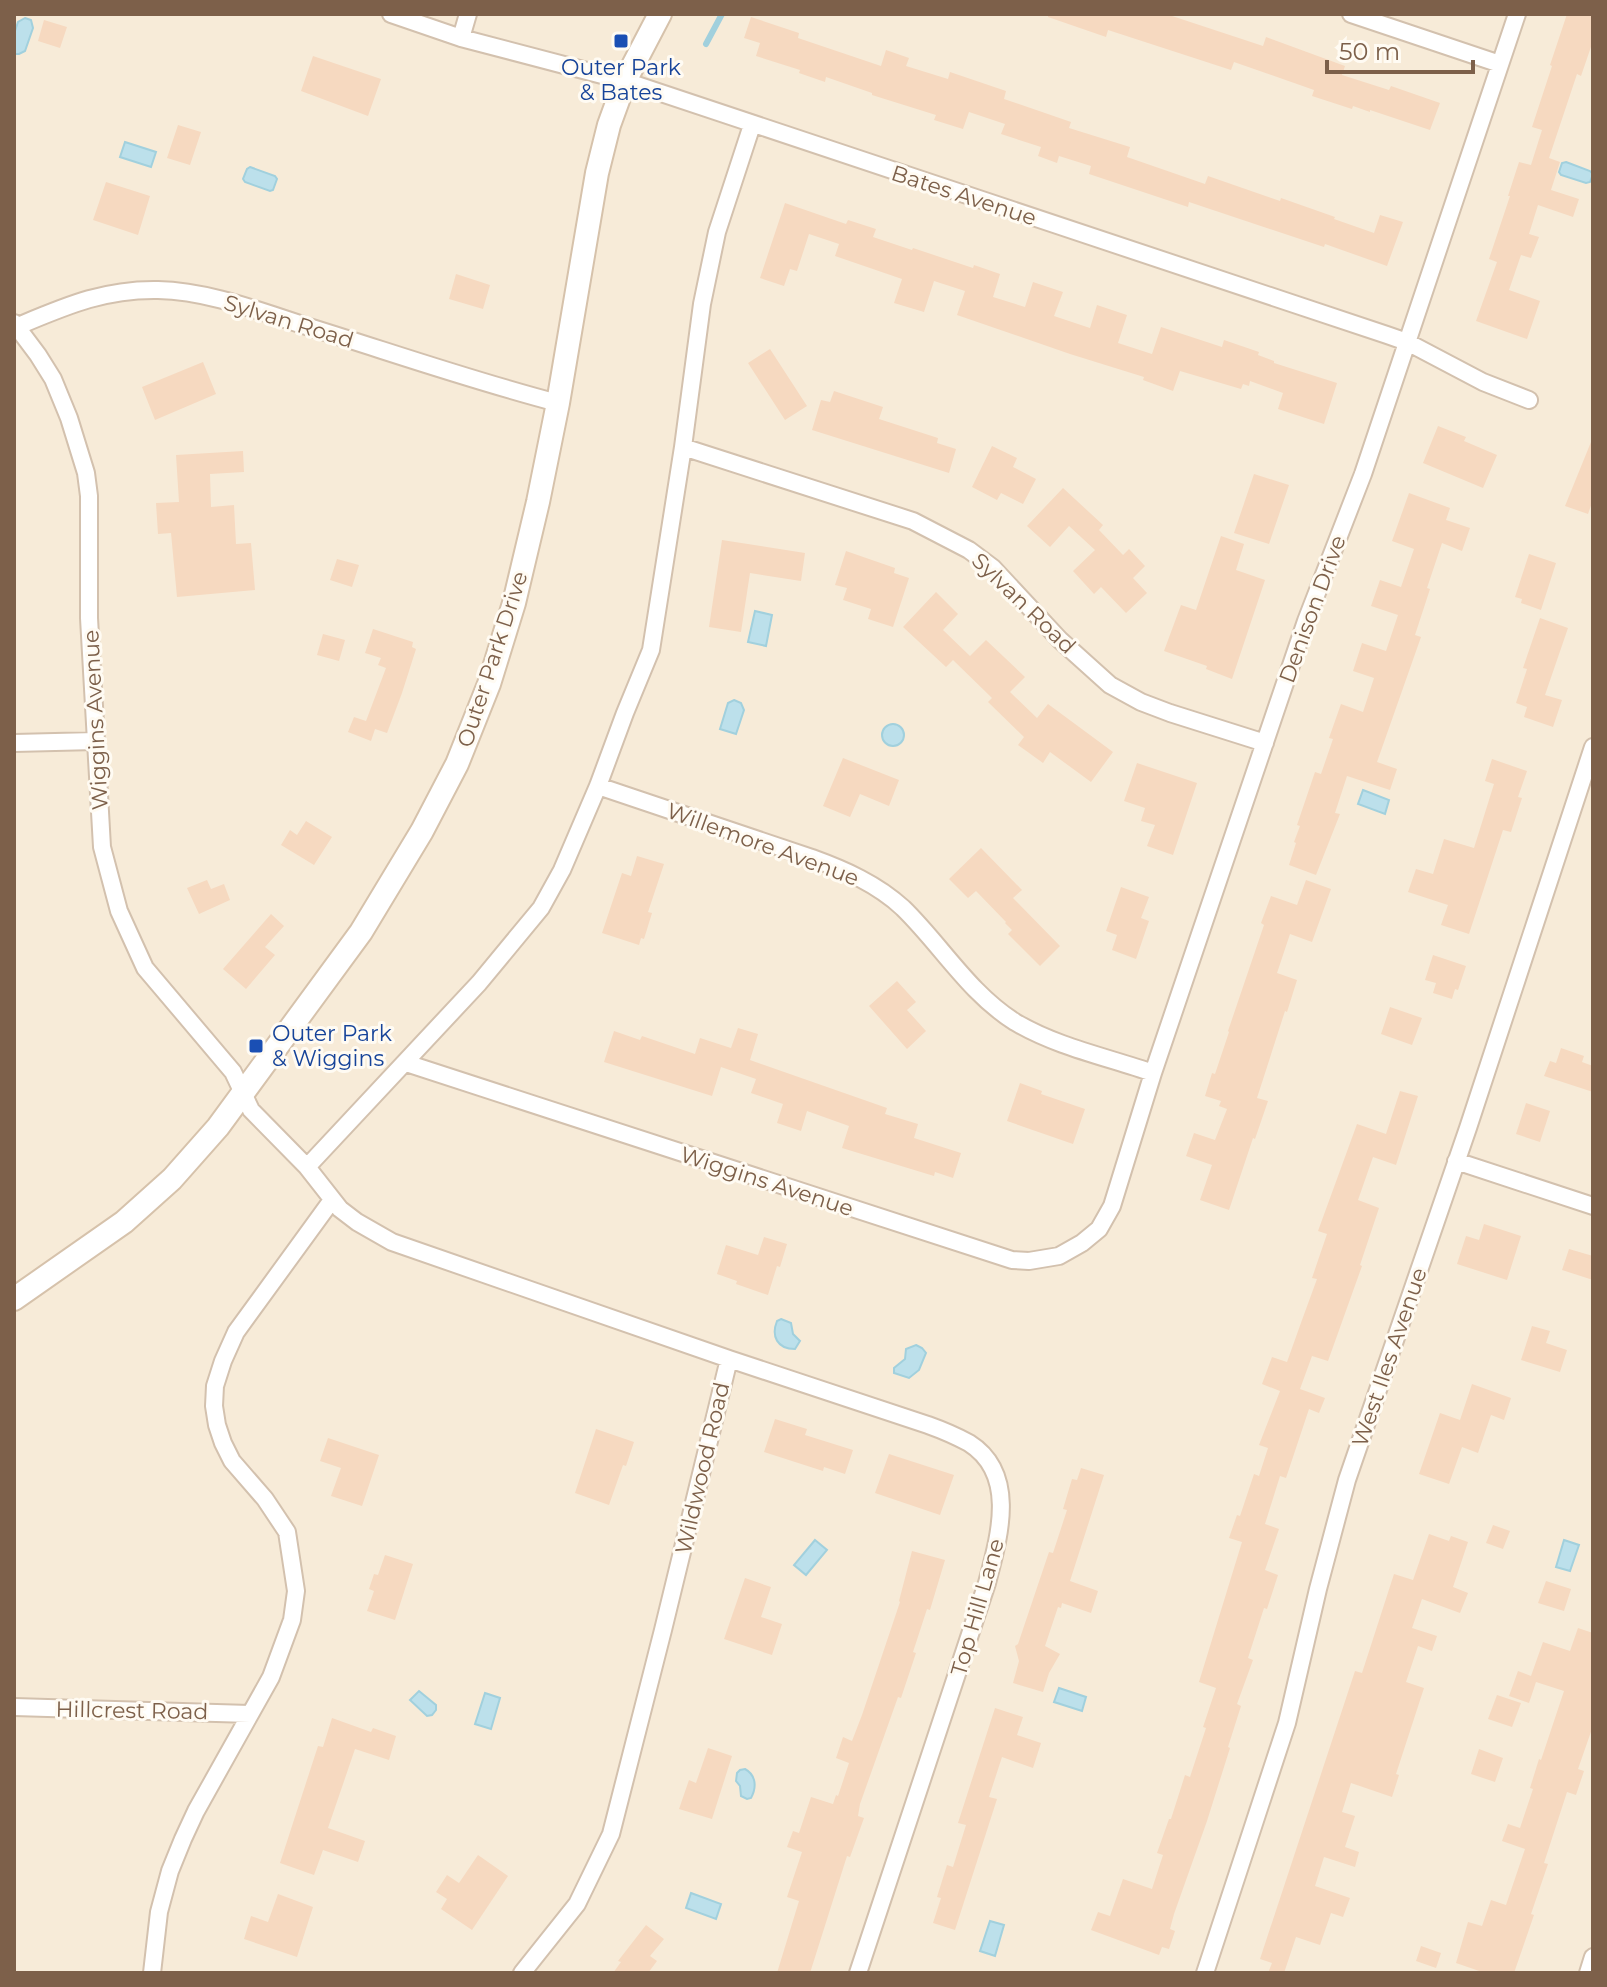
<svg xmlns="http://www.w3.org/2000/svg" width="1607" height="1987" viewBox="0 0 1607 1987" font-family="Montserrat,sans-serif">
	<rect width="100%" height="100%" fill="#fef8eb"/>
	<!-- residential -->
	<path fill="#f7ebd8" d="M14,14H1593V1973H14Z"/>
	<!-- water -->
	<path fill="#bce0eb" stroke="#a1d0dd" stroke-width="2" d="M25,18L31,20L33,28L25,51L19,54H15L14,34L18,22Z
		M125,142L156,152L151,167L120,157Z
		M1566,162L1590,171L1593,174L1590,182L1586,183L1561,175L1559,172L1562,163Z
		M250,167L275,176L277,179L273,190L270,191L245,182L243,179L247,169Z
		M755,611L772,615L766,646L748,642Z
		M734,700L741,703L744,710L736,734L720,729L728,703Z
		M882 735a11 11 0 1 1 22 0a11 11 0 1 1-22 0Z
		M1363,790L1389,800L1385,814L1358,804Z
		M781,1319L791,1323L793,1334L800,1341L795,1349C777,1349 771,1336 777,1321Z
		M916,1345L922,1348L926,1353L919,1370L909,1378L894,1373V1368L905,1359L906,1349Z
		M815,1540L827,1550L806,1575L794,1565Z
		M1564,1540L1579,1545L1570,1571L1556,1567Z
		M1059,1688L1086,1697L1082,1711L1054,1702Z
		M419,1691L436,1705V1710L432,1715L427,1716L410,1700Z
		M485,1693L500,1698L491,1729L475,1724Z
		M745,1769C756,1775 757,1787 751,1798L747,1799L741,1796L740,1786L736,1781L737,1773L740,1770Z
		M691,1893L721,1904L716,1919L686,1908Z
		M990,1921L1004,1925L995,1956L980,1951Z"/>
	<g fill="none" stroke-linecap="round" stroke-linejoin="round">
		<!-- stream -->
		<path stroke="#a1d0dd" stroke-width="6" d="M706,44L722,14"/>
	</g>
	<!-- building -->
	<path fill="#f6d9c0" d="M1048,14H1166L1263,46L1266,37L1345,66L1342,75L1389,90L1391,86L1440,103L1430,130L1370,110V112L1353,106L1352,109L1312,96L1314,90L1234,62L1231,70L1108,30L1106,37L1048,17Z
		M1567,14H1593V41L1581,76L1577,74L1549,158L1560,162L1551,190L1579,199L1573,217L1538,205L1529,234L1539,237L1531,258L1521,255L1509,290L1540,301L1527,339L1476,321L1497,262L1489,259L1510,196H1508L1519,162L1531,165L1542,130L1532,127L1552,66L1550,65Z
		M751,17L799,33L798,38L881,66L886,50L909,58L906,66L948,79L950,72L1006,91L1004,99L1071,122L1069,128L1130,147L1127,157L1205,184L1208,176L1280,201L1281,198L1335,217L1334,219L1374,233L1380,215L1403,222L1387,266L1325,244L1324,247L1189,202L1188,207L1089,174L1091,166L1059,156L1057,163L1038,156L1041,147L1001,134L1005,124L969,112L963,129L934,120L936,115L872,95V93L826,77L825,82L799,73L800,70L756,56L760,43L744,38Z
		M44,20L67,27L60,48L38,41Z
		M313,56L381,79L368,116L301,91Z
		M178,125L201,132L190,165L167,158Z
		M106,182L150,196L138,235L93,220Z
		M785,203L846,224L848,220L876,229L873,237L912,250L913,248L973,268L974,265L1000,274L993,297L1025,307L1033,282L1063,292L1054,316L1090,328L1097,305L1127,315L1118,343L1152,354L1161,327L1222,347L1224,340L1259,352L1258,355L1274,361V363L1337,383L1324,424L1278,409L1283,393L1250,381L1249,386L1243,384L1241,389L1180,371L1173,391L1143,380L1144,377L1070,354L957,315L965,291L934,281L924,312L894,303L902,279L835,256L839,244L809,234L797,271L790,269L784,286L760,278Z
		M456,274L490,285L483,309L449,299Z
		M770,349L807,406L785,420L748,363Z
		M203,362L216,394L155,420L142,387Z
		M834,391L883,407L879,419L938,438L937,443L956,449L949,473L812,430L821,400L830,402Z
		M1438,426L1466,437L1464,441L1497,455L1483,488L1423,463Z
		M1591,442H1593V500L1588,514L1565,506Z
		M992,446L1017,458L1013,467L1036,479L1023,504L1001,493L997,500L972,487Z
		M243,451L244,472L210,474L211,507L234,505L236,544L251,543L255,590L177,597L171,533L158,534L156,503L179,502L176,455Z
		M1254,474L1289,485L1269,544L1234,533Z
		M1063,488L1103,525L1099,530L1123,555L1129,549L1145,566L1133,578L1147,593L1126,613L1101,587L1094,594L1073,571L1095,550L1069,526L1050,547L1027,526Z
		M1409,493L1450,508L1446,520L1470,528L1462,551L1442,543L1427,588L1430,589L1415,635L1421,637L1377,762L1397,769L1390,790L1347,776L1335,813L1340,814L1316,875L1289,865L1296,843L1294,842L1300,826L1297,825L1315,772L1321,774L1333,739L1329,738L1341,704L1363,712L1374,678L1353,671L1362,643L1386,651L1398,615L1371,606L1380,580L1401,587L1414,549L1392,541Z
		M1221,536L1244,544L1236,570L1265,580L1232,679L1206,669L1207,666L1164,651L1181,605L1196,610Z
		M722,540L805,553L801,581L750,573L741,632L709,627Z
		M846,551L895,568L894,573L909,578L893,627L868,619L871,609L843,600L847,588L835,585Z
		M1529,554L1556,563L1541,610L1521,603L1522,599L1515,597Z
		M337,559L359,565L352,587L330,580Z
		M936,592L958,614L943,630L970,656L986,640L1025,677L1010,692L1037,718L1048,704L1113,752L1091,782L1050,752L1043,763L1018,745L1024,737L988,702L992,698L953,660L946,667L903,627Z
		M1540,618L1568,628L1545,695L1562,700L1553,727L1524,717L1527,707L1516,703L1527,669L1523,668Z
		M373,629L413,642L412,647L416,649L402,693L387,733L375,729L371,741L348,732L354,717L366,721L386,668L378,665L381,658L365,653Z
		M323,634L345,640L339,661L317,655Z
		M843,758L899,780L889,806L860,794L850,817L823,806Z
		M1492,759L1527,771L1518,797L1522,798L1511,832L1503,830L1469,934L1441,925L1448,905L1408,892L1416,869L1433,874L1444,839L1474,848L1494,784L1485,781Z
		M1137,763L1197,783L1173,855L1147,846L1155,825L1141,821L1145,808L1124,801Z
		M306,821L332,837L314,865L281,845L290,830L297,835Z
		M981,848L1022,890L1013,898L1060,946L1040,966L1008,934L1012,930L1005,923L1006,922L976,891L968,898L949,879Z
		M637,856L664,864L648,912L652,913L644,939L641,938L639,945L602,933L622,873L631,876Z
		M207,880L211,889L224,884L230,900L199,914L187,888Z
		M1306,880L1331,889L1312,942L1290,934L1277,973L1297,980L1287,1012L1285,1011L1257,1098L1268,1101L1255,1139L1253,1138L1229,1210L1200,1200L1212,1165L1186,1156L1194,1133L1215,1140L1227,1109L1219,1106L1221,1101L1205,1096L1212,1073L1215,1074L1229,1032L1228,1031L1264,925L1261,923L1271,896L1297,905Z
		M1121,887L1149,897L1141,918L1149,921L1136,959L1112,950L1117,935L1106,931Z
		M271,914L284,926L265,947L275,955L246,989L223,969Z
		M1433,955L1466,966L1458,990L1455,989L1452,999L1433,993L1436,983L1425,980Z
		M897,981L916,1002L907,1010L926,1031L907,1049L869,1006Z
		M1390,1007L1422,1018L1412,1045L1381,1034Z
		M738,1028L758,1034L750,1060L887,1108L885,1114L918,1124L914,1138L961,1153L953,1178L935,1172L934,1176L842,1148L849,1126L807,1111L801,1131L777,1123L783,1104L751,1093L756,1079L721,1067L712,1096L604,1062L614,1031L640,1040L642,1036L695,1054L700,1038L731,1048Z
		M1561,1048L1584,1056L1582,1062L1593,1066V1092L1544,1076L1550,1061L1556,1063Z
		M1020,1083L1042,1091L1041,1094L1085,1109L1073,1144L1007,1121Z
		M1400,1091L1418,1096L1396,1165L1373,1157L1358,1200L1379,1208L1360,1265L1362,1266L1328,1361L1312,1356L1300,1389L1325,1398L1319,1413L1309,1409L1286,1478L1280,1476L1265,1524L1279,1529L1265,1570L1278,1575L1267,1609L1264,1608L1248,1658L1253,1660L1237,1704L1241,1706L1228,1747L1230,1748L1207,1821L1174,1914L1170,1929L1175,1931L1169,1949L1162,1947L1159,1955L1091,1930L1098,1912L1110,1916L1123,1879L1152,1889L1163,1855L1157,1853L1169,1819H1171L1185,1775L1190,1777L1206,1728L1203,1727L1216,1688L1199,1682L1242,1542L1229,1538L1237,1515L1240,1516L1254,1474L1259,1476L1268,1448L1259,1445L1280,1391L1262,1384L1272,1357L1287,1362L1302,1320L1317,1279L1312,1278L1327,1234L1318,1231L1357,1124L1386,1134Z
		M1526,1103L1550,1111L1540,1142L1516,1134Z
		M1484,1224L1521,1236L1507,1280L1457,1264L1466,1236L1479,1240Z
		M764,1237L787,1244L780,1267L777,1266L768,1295L736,1284L737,1281L717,1274L726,1245L758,1255Z
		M1569,1249L1593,1256V1280L1562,1270Z
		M1532,1326L1550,1331L1546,1343L1567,1350L1560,1372L1521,1360Z
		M1472,1384L1511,1398L1504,1420L1491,1415L1478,1453L1462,1447L1449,1484L1419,1474L1440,1413L1460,1420Z
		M775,1419L807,1429L805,1435L853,1450L845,1474L824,1467L823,1471L764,1452Z
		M596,1429L634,1442L626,1466L623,1465L609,1505L575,1493Z
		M328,1438L379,1455L362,1506L331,1496L341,1468L320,1461Z
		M889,1454L954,1475L940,1515L875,1493Z
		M1081,1468L1104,1475L1070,1581L1098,1591L1091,1613L1062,1603L1061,1608L1058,1607L1045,1646L1060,1654L1049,1673L1043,1692L1013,1683L1019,1661L1015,1646L1018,1644L1049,1552L1053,1553L1067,1510L1063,1509L1072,1479L1077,1480Z
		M1493,1525L1510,1531L1503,1549L1486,1543Z
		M1429,1534L1449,1541L1451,1536L1468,1542L1453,1587L1468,1593L1460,1613L1422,1599L1412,1628L1437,1636L1432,1651L1418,1646L1406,1682L1424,1688L1396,1774L1399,1775L1392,1797L1351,1783L1342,1812L1355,1816L1345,1847L1359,1852L1355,1867L1324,1857L1315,1886L1350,1898L1343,1917L1331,1913L1320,1945L1296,1937L1284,1973H1268L1272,1963L1260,1959L1355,1671L1362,1673L1394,1574L1413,1580Z
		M912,1551L945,1560L930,1610L927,1609L913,1652L916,1653L901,1698L898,1697L860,1804L858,1816L864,1818L850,1857L847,1856L810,1973H777L799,1901L787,1897L802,1852L787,1847L793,1831L799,1833L811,1797L833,1804L836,1795L838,1796L849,1763L836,1758L843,1737L852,1741L862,1715L900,1602L899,1601Z
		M385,1555L413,1564L395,1620L367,1611L374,1591L369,1589L374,1574L378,1575Z
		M745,1578L771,1587L761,1617L782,1624L772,1655L724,1639Z
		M1546,1581L1571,1589L1564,1611L1538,1603Z
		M1578,1628L1593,1633V1726L1578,1769L1584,1771L1576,1795L1567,1792L1544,1863L1548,1864L1531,1914L1534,1915L1514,1973H1485L1456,1963L1468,1922L1482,1926L1491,1900L1506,1905L1525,1849L1502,1841L1508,1824L1520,1828L1533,1789L1530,1788L1539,1759L1541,1760L1564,1691L1536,1682L1529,1703L1509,1696L1518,1671L1531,1676L1543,1642L1570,1651Z
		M1497,1695L1521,1703L1512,1727L1488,1719Z
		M995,1708L1023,1717L1017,1735L1041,1743L1033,1768L1002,1757L989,1797L997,1799L955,1930L933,1923L941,1898L937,1897L947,1865L953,1867L966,1825L958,1823Z
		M332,1718L371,1732L373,1728L396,1736L389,1760L355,1749L328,1828L365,1841L358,1862L323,1850L314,1875L280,1863L318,1746L323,1747Z
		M708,1748L732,1756L712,1819L679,1809L689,1780L696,1783Z
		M1479,1749L1503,1758L1495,1782L1471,1774Z
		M478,1855L508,1876L472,1930L441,1909L447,1899L436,1892L447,1875L459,1883Z
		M278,1894L313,1907L297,1957L244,1939L251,1916L268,1922Z
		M646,1925L664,1939L650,1956L657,1961L648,1973H613L621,1962L618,1961Z
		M1421,1946L1441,1953L1436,1968L1416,1961Z"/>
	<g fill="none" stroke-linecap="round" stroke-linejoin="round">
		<!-- street casing -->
		<g stroke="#d3c1ae" stroke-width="20">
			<path id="street" d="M391,14L461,38L625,81L1387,335L1407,342L1483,382L1529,400
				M1351,14L1500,64
				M461,38L468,14
				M14,323L38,355L53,379L69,418L86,473L89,496V618L102,847L119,911L145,968L233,1072L251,1110L307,1167L340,1209L357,1222L392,1242L729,1359L663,1630L611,1834L577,1904L522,1973
				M18,326C66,306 104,289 158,290C208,291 259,311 306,326C390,352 473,381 558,403
				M683,447L913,521L969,550L993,568L1060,640L1110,685L1141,702L1170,713L1265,743
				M14,743L96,741
				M598,786L812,858C845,870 877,884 903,908C941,945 969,993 1015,1022C1057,1047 1107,1057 1153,1073
				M406,1063L1012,1260L1029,1261L1059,1256L1082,1243L1099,1229L1112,1206L1153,1073L1306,621L1363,474L1517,14
				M1456,1161L1593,1206
				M307,1167L479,983L541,908L562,870L598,786L625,713L651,650L683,447L702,304L717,232L752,125
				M729,1359L928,1425C942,1430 956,1436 969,1443C1018,1474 999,1537 987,1583L858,1973
				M14,1707L250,1714
				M152,1973L159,1912L170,1871L183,1839L196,1811L271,1677L292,1620L296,1591L287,1532L265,1499L232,1461L223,1443L217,1425L214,1406L215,1386L223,1361L236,1332L332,1200
				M1205,1973L1287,1723L1318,1589L1347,1480L1468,1128L1593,747
				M1588,1973L1593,1957"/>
		</g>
		<!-- secondary casing -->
		<g stroke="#d6c2ab" stroke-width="26">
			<path id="secondary" d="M14,1299L124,1222L172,1179L218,1127L361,932L422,831L457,764L489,684L514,603L538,502L558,403L597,173L609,125L625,81L660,14"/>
		</g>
		<!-- street -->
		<use href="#street" stroke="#fff" stroke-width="16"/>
		<!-- secondary -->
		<use href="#secondary" stroke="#fff" stroke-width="22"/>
	</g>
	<!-- markers -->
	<g fill="#1a4fb4" stroke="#fffbf3" stroke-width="3">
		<rect x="613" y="33" width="16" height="16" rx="4"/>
		<rect x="248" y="1038" width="16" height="16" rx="4"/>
	</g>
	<g text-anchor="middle" stroke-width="6" stroke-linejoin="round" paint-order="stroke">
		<!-- transit labels -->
		<g font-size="22" fill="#164399" stroke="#fffbf3">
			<text x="621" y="75">Outer Park<tspan x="621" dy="25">&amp; Bates</tspan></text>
			<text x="272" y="1041" text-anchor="start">Outer Park<tspan x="272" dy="25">&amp; Wiggins</tspan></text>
		</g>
		<!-- street labels -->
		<g font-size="22" fill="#7d604a" stroke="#fffbf3">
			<text transform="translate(964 195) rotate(18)" y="8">Bates Avenue</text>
			<text transform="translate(289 321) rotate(17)" y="8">Sylvan Road</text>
			<text transform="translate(1024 603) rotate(44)" y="8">Sylvan Road</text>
			<text transform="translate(1312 609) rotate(-70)" y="8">Denison Drive</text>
			<text transform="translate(492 659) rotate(-72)" y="8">Outer Park Drive</text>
			<text transform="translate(95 720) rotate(-93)" y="8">Wiggins Avenue</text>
			<text transform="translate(763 844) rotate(20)" y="8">Willemore Avenue</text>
			<text transform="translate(767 1181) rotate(18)" y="8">Wiggins Avenue</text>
			<text transform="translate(1389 1357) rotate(-71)" y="8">West Iles Avenue</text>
			<text transform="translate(702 1468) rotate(-77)" y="8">Wildwood Road</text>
			<text transform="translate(977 1607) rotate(-74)" y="8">Top Hill Lane</text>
			<text transform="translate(132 1710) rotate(1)" y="8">Hillcrest Road</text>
		</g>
	</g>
	<!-- border -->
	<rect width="1607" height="1987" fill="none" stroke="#7d604a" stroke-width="32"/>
	<!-- scale -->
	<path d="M1327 60v12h146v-12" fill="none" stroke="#7d604a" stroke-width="4"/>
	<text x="1339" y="60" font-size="24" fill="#7d604a" stroke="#fffbf3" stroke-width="6" paint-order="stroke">50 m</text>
</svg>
